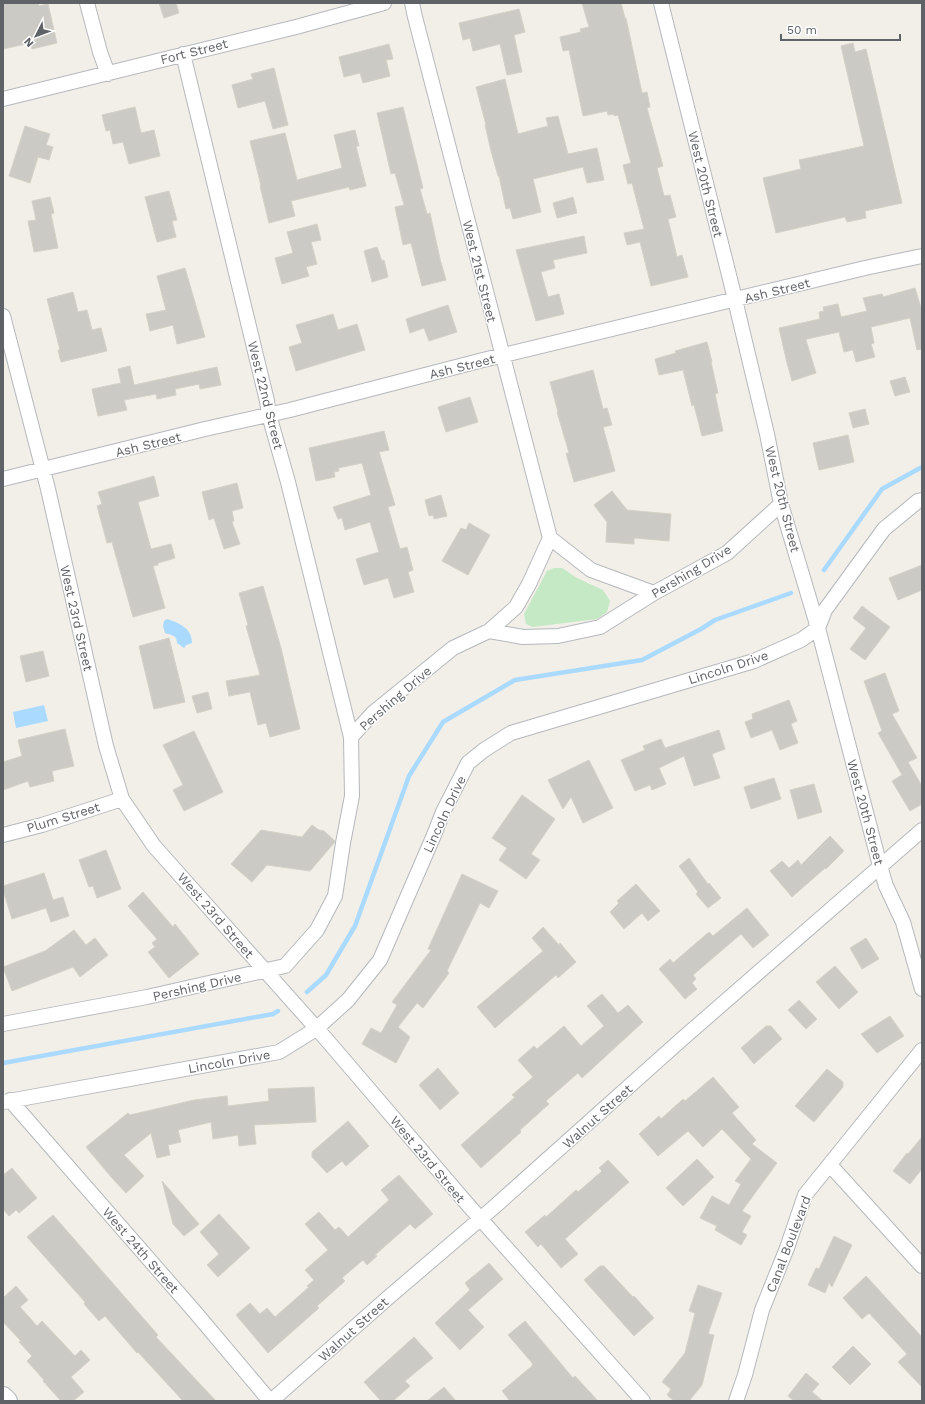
<svg xmlns="http://www.w3.org/2000/svg" width="925" height="1404" viewBox="0 0 925 1404" font-family="'Work Sans',sans-serif">
	<rect width="100%" height="100%" fill="#f1efe8"/>
	<!-- green -->
	<path fill="#c5e8c5" d="M554,568H562L577,578L603,590L610,601L607,612L597,619L533,627L526,624L524,614L547,571Z"/>
	<!-- water -->
	<path fill="#aadaff" d="M167,619C179,623 192,628 192,643L186,645L184,648L177,643C177,635 171,635 165,633L163,626L164,621Z
		M44,705L48,721L16,728L13,712Z"/>
	<g fill="none" stroke-linecap="round" stroke-linejoin="round">
		<!-- stream -->
		<path stroke="#aadaff" stroke-width="4.5" d="M824,570L882,489L922,467
			M307,992L326,975L355,926L409,776L443,722L515,680L642,660L701,629L715,620L791,593
			M3,1063L273,1014L278,1011"/>
	</g>
	<!-- building -->
	<path fill="#cccac5" stroke="#d6d1c6" d="M3,3H38L39,6L48,4L57,43L32,49L30,43L3,49Z
		M159,3H176L179,13L164,18Z
		M582,3H621L625,18H626L642,93L647,92L650,107L647,108L663,166L657,168L664,196L670,195L676,217L668,219L677,257L682,255L688,277L651,286L640,242L627,245L624,233L644,229L632,183L628,184L623,165L631,163L618,115L614,116V114L608,115L607,111L583,116L569,50L563,51L560,37L581,32L580,29L589,27Z
		M519,9L525,32L514,35L522,72L507,75L500,44L473,51L470,38L463,40L459,23Z
		M853,43L855,52L866,49L902,203L865,211L866,218L847,222L845,217L776,233L763,178L801,169L799,160L864,146L841,46Z
		M389,44L393,59L386,60L390,76L363,83L360,73L344,77L339,57Z
		M274,68L288,125L273,129L265,101L238,108L232,85L253,79L251,74Z
		M505,79L518,134L548,126L546,118L558,116L568,154L597,148L604,180L587,183L583,167L533,179L541,212L513,219L510,208L506,209L499,176H498L491,151L485,125H486L476,87Z
		M135,107L141,133L154,130L160,156L129,164L123,142L113,144L110,130L106,131L102,115Z
		M403,107L423,188L420,189L427,214L430,213L440,259L446,280L422,286L411,243L403,245L395,207L404,205L395,173L391,174L377,113Z
		M25,126L50,134L46,145L53,147L49,160L38,157L30,183L9,176Z
		M355,130L359,146H356L366,186L350,190L349,187L291,201L295,216L269,223L260,186H261L250,141L285,133L297,180L342,168L334,135Z
		M169,191L177,220L172,221L176,237L157,242L145,197Z
		M50,197L54,213L51,214L58,248L34,252L28,221L36,220L32,201Z
		M573,197L577,213L557,218L553,203Z
		M317,224L321,240L311,242L317,264L306,267L309,276L282,284L275,258L293,253L287,232Z
		M584,236L587,253L553,260L555,268L541,272L548,297L559,294L564,314L536,321L516,250Z
		M377,247L382,261L384,260L388,277L372,282L364,251Z
		M185,268L205,337L177,344L173,325L150,331L146,314L166,310L157,276Z
		M915,288L922,311V349L917,350L910,318L871,327L874,343L871,344L875,357L856,362L853,350L844,352L839,332L807,339L806,340L816,373L792,381L787,363L779,328L820,319L819,312L824,311L823,307L838,304L841,317L867,311L863,298L882,294L883,297Z
		M73,292L78,312L87,310L92,330L101,328L107,351L61,362L58,350H60L47,299Z
		M448,305L457,332L429,341L424,328L410,333L406,319Z
		M333,314L338,330L357,324L365,350L296,371L289,347L302,343L296,325Z
		M707,342L712,362H711L718,393L715,394L723,431L702,436L694,405L692,406L683,370L659,375L655,359L676,353L675,351Z
		M130,366L134,385L217,367L221,385L200,389L199,384L175,389L176,395L157,399L156,394L124,400L127,410L98,416L92,389L121,383L118,369Z
		M593,370L603,409L607,408L612,425L603,427L615,471L574,482L566,453H569L557,412H558L550,382Z
		M905,377L910,392L895,396L890,381Z
		M470,397L478,422L446,432L438,407Z
		M865,409L869,424L853,428L849,413Z
		M384,431L389,450L379,452L395,505L388,507L400,549L407,547L413,570L408,572L414,592L394,598L388,578L364,585L356,559L379,552L370,522L345,530L342,518L338,519L333,507L371,495L362,463L338,468L339,471L334,472L335,477L316,481L309,448Z
		M848,435L854,462L819,470L813,443Z
		M154,476L159,496L138,502L151,549L171,544L175,558L158,563V565L153,566L165,608L133,617L112,542L107,543L97,506L102,504L98,492Z
		M237,483L243,508L232,511L234,521L232,522L240,544L224,549L214,518L209,520L202,492Z
		M612,491L627,510L671,514L669,541L634,538V544L606,542L607,522L594,505Z
		M441,495L447,516L434,519L433,515L429,516L425,500Z
		M469,523L490,535L468,575L442,561L461,528L466,530Z
		M922,565V590L898,600L889,578Z
		M263,586L281,648L300,729L270,737L266,723L258,725L250,692L229,696L226,681L260,675L246,626L248,625L239,593Z
		M862,606L890,627L865,660L850,649L866,628L853,618Z
		M169,638L185,702L154,709L139,646Z
		M43,651L49,676L26,682L20,656Z
		M885,673L899,711L892,714L917,758L908,762L922,786V804L910,811L892,781L902,775L878,733L882,731L864,681Z
		M208,692L212,709L197,713L192,696Z
		M789,700L797,721L791,724L798,743L780,750L772,730L751,738L745,722L753,719L752,714Z
		M65,729L74,766L52,771L54,781L30,787L28,781L3,790V762L22,756L18,740Z
		M719,730L725,749L712,754L720,778L694,786L684,756L659,768L666,784L652,790L650,785L635,791L621,760L645,750L643,746L661,739L665,748Z
		M194,731L223,792L184,811L173,790L183,785L163,745Z
		M589,760L613,808L583,823L571,797L563,809L548,780Z
		M774,778L781,799L751,809L744,787Z
		M814,784L822,812L798,819L790,790Z
		M522,795L555,819L531,854L540,860L526,879L499,860L507,848L492,838Z
		M312,825L319,830L324,831L335,841L334,843L310,871L267,865L252,882L231,864L261,830L302,837Z
		M830,836L844,851L826,869L825,868L792,897L770,871L782,861L789,868L798,860L801,865Z
		M106,850L121,889L97,898L93,886L89,887L79,860Z
		M689,858L708,884L709,883L721,898L708,908L696,894L698,892L679,866Z
		M44,873L53,900L63,897L69,916L51,922L46,908L12,919L3,890V886Z
		M462,874L498,891L489,908L480,903L447,971L449,973L423,1008L417,1003L398,1027L410,1037L396,1063L362,1044L371,1028L381,1033L397,1005L392,1002L431,950L428,949Z
		M636,884L660,911L648,921L642,913L624,929L610,912L619,903L617,901Z
		M143,892L173,927L175,924L199,954L169,978L148,952L155,947L152,943L157,939L128,906Z
		M747,908L769,935L753,948L741,934L693,975L696,979L692,983L697,989L685,999L659,969L670,959L673,963L709,932L713,936Z
		M543,927L559,945L560,943L576,962L558,978L556,975L495,1028L477,1007L543,951L532,938Z
		M74,930L86,945L95,938L108,955L80,977L73,967L12,991L3,967L45,951Z
		M866,938L879,959L862,969L850,948Z
		M835,966L858,992L839,1009L816,982Z
		M602,994L618,1013L628,1005L643,1022L582,1078L578,1073L546,1101L549,1104L520,1130L521,1132L481,1168L461,1145L515,1097L512,1095L533,1077L518,1060L534,1046L537,1049L564,1026L581,1046L604,1026L587,1006Z
		M799,1000L817,1019L806,1029L788,1010Z
		M890,1016L904,1036L877,1053L861,1034Z
		M766,1026H771L782,1039L754,1064L741,1048Z
		M438,1068L459,1093L440,1110L419,1085Z
		M827,1069L843,1082V1087L814,1122L795,1106Z
		M713,1077L739,1107L732,1113L756,1140L752,1144L777,1163L742,1211L751,1216L742,1232L747,1235L741,1245L715,1230L717,1226L700,1218L712,1196L729,1205L741,1184L735,1181L751,1159L722,1129L703,1147L688,1131L658,1156L639,1134L659,1116L661,1119L683,1099L685,1101Z
		M314,1087L316,1122L254,1125L256,1144L239,1146L238,1135L213,1139L211,1122L178,1130L181,1142L168,1145L170,1155L157,1158L151,1133L124,1155L144,1176L126,1193L112,1178L86,1147L128,1113L130,1115L194,1100L227,1096L228,1106L269,1101L268,1089Z
		M348,1121L369,1146L346,1166L342,1161L327,1173L312,1157V1152Z
		M922,1137V1169L910,1184L893,1171L907,1153L908,1154Z
		M697,1159L714,1177L683,1206L666,1188Z
		M608,1160L629,1182L565,1239L578,1254L561,1268L541,1244L538,1247L525,1232L545,1215L546,1217L576,1190L578,1192L602,1171L599,1168Z
		M12,1168L37,1198L19,1213L16,1210L9,1216L3,1209V1175Z
		M399,1175L433,1214L415,1229L410,1224L375,1255L377,1256L367,1265L363,1260L342,1278L345,1281L317,1306L319,1308L268,1353L236,1315L250,1303L260,1314L267,1308L275,1317L309,1287L307,1286L314,1280L305,1270L328,1250L305,1224L319,1212L335,1230L339,1227L348,1237L389,1200L381,1190Z
		M162,1181L199,1224L184,1236L173,1224Z
		M219,1214L250,1248L218,1277L207,1265L219,1254L200,1232Z
		M53,1215L158,1335L156,1337L216,1401H183L138,1352L137,1353L105,1316L99,1321L84,1304L85,1302L27,1237Z
		M834,1236L852,1245L832,1287L829,1283L825,1293L808,1285L816,1268L819,1269Z
		M489,1263L503,1279L468,1310L484,1327L460,1350L435,1323L470,1290L465,1283Z
		M600,1266H604L633,1297L634,1296L654,1318L634,1336L584,1280Z
		M866,1276L922,1337V1387L898,1362L907,1354L869,1313L862,1319L843,1298Z
		M698,1285L722,1293L708,1334L714,1335L702,1385L689,1401H674L667,1395L671,1389L662,1382L685,1353L695,1313L689,1311Z
		M16,1286L28,1300L20,1307L37,1326L42,1321L75,1356L81,1350L90,1360L71,1377L84,1392L73,1401H61L43,1381L44,1380L27,1361L32,1356L19,1342L21,1341L3,1322V1298Z
		M525,1321L573,1378L575,1376L598,1401H510L502,1391L532,1366V1365L533,1364L508,1335Z
		M414,1337L433,1358L405,1381L410,1386L393,1401H381L364,1382Z
		M853,1346L871,1364L850,1385L832,1367Z
		M806,1373L819,1384L812,1392L823,1401H794L788,1396Z
		M444,1387L456,1401H427Z"/>
	<g fill="none" stroke-linecap="round" stroke-linejoin="round">
		<!-- minor casing -->
		<g stroke="#b5b8bc" stroke-width="16">
			<path id="minor" d="M87,3L100,52L108,74
				M412,3L415,17L550,538L591,570L654,593
				M661,3L731,283L767,434L781,504L818,628L880,866L886,886L903,922L922,989
				M3,99L296,27L384,3
				M3,316L48,489L106,746L122,799L154,846L326,1039L469,1206L643,1401
				M3,479L205,429L290,410L483,360L865,268L922,256
				M489,631L516,607L529,584L550,538
				M351,737L373,713L453,648L489,631L523,637L558,636L600,627L654,593L727,553L781,504
				M3,835L42,825L122,799
				M3,1024L147,997L285,966L317,930L335,896L343,843L352,796L351,737L288,482L269,415L267,401L183,54
				M10,1100L195,1312L270,1401
				M3,1102L279,1052L316,1029L348,1000L380,960L434,835L443,812L468,763L484,750L511,733L754,661L801,640L818,628L825,610L884,529L918,501L922,500
				M830,1165L922,1266
				M271,1401L390,1296L493,1208L682,1039L922,830
				M736,1401L745,1375L762,1310L787,1248L805,1195L922,1050"/>
		</g>
		<!-- secondary casing -->
		<g stroke="#b6babf" stroke-width="22">
			<path id="secondary" d="M3,1397L7,1401"/>
		</g>
		<!-- minor -->
		<use href="#minor" stroke="#fff" stroke-width="14"/>
		<!-- secondary -->
		<use href="#secondary" stroke="#fff" stroke-width="20"/>
	</g>
	<g text-anchor="middle" stroke-width="3" stroke-linejoin="round" paint-order="stroke">
		<!-- street labels -->
		<g font-size="13" fill="#5f6368" stroke="#fff">
			<text transform="translate(194 51) rotate(-14)" y="5">Fort Street</text>
			<text transform="translate(706 184) rotate(76)" y="5">West 20th Street</text>
			<text transform="translate(480 271) rotate(76)" y="5">West 21st Street</text>
			<text transform="translate(777 290) rotate(-14)" y="5">Ash Street</text>
			<text transform="translate(462 366) rotate(-14)" y="5">Ash Street</text>
			<text transform="translate(266 395) rotate(76)" y="5">West 22nd Street</text>
			<text transform="translate(148 444) rotate(-14)" y="5">Ash Street</text>
			<text transform="translate(783 499) rotate(76)" y="5">West 20th Street</text>
			<text transform="translate(691 571) rotate(-31)" y="5">Pershing Drive</text>
			<text transform="translate(77 618) rotate(77)" y="5">West 23rd Street</text>
			<text transform="translate(728 667) rotate(-18)" y="5">Lincoln Drive</text>
			<text transform="translate(395 698) rotate(-41)" y="5">Pershing Drive</text>
			<text transform="translate(866 812) rotate(75)" y="5">West 20th Street</text>
			<text transform="translate(444 814) rotate(-65)" y="5">Lincoln Drive</text>
			<text transform="translate(63 817) rotate(-17)" y="5">Plum Street</text>
			<text transform="translate(216 915) rotate(49)" y="5">West 23rd Street</text>
			<text transform="translate(197 986) rotate(-13)" y="5">Pershing Drive</text>
			<text transform="translate(229 1061) rotate(-10)" y="5">Lincoln Drive</text>
			<text transform="translate(597 1116) rotate(-42)" y="5">Walnut Street</text>
			<text transform="translate(428 1159) rotate(50)" y="5">West 23rd Street</text>
			<text transform="translate(788 1244) rotate(-69)" y="5">Canal Boulevard</text>
			<text transform="translate(141 1250) rotate(49)" y="5">West 24th Street</text>
			<text transform="translate(353 1329) rotate(-42)" y="5">Walnut Street</text>
		</g>
	</g>
	<!-- border -->
	<rect width="925" height="1404" fill="none" stroke="#5f6368" stroke-width="8"/>
	<!-- north arrow -->
	<g transform="translate(36 36) rotate(228)" stroke="#ffffff" stroke-width="3" paint-order="stroke">
	<path d="M0-3L7 15L0 10L-7 15Z" fill="#5f6368"/>
	<text y="-6" font-size="11" font-weight="bold" text-anchor="middle" fill="#5f6368">N</text>
	</g>
	<!-- scale -->
	<path d="M781 34v6h119v-6" fill="none" stroke="#5f6368" stroke-width="2"/>
	<text x="787" y="34" font-size="12" fill="#5f6368" stroke="#ffffff" stroke-width="3" paint-order="stroke">50 m</text>
</svg>
